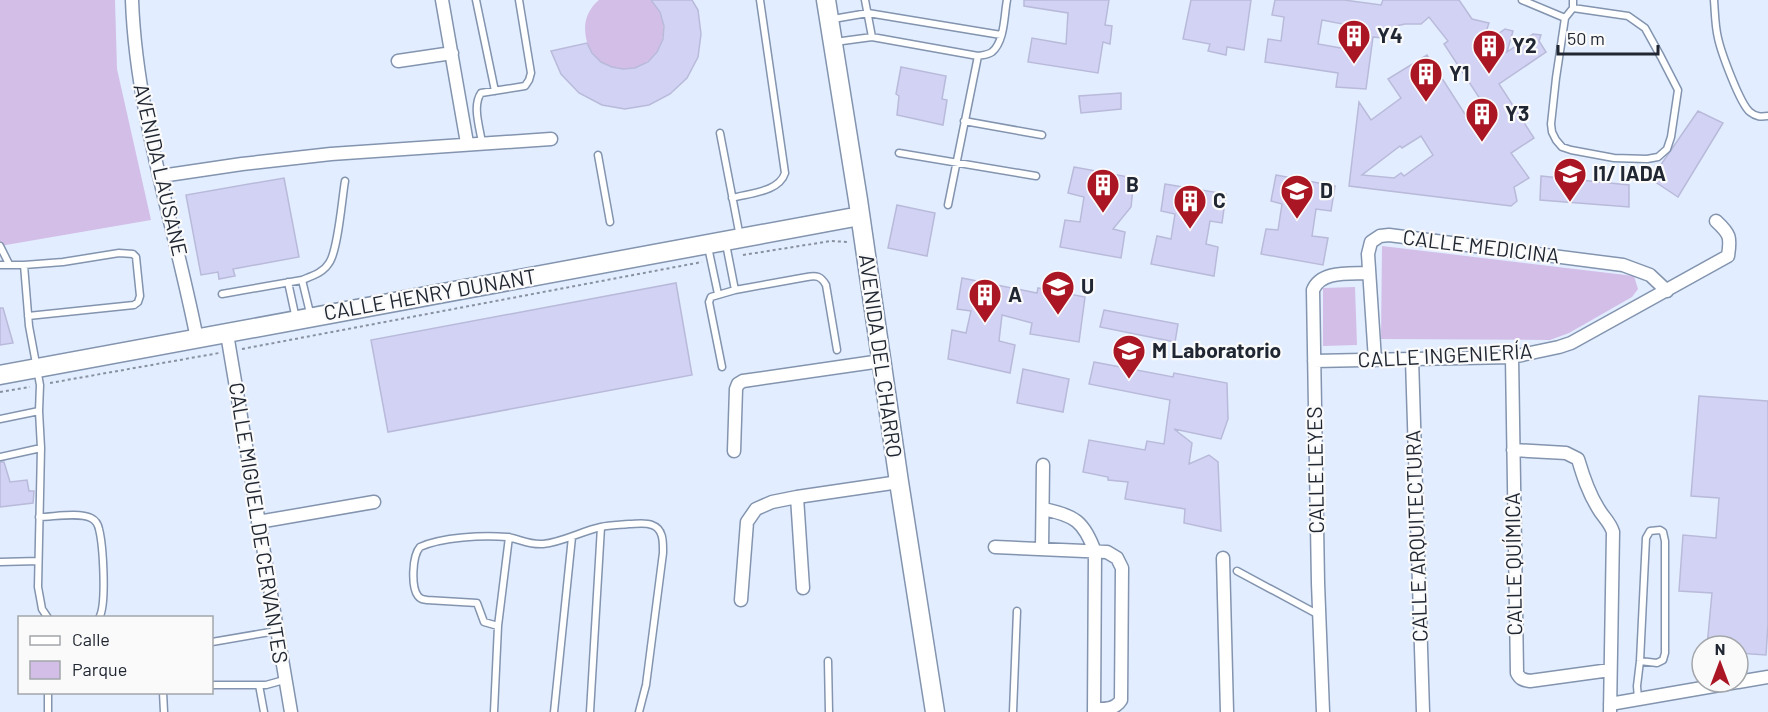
<svg xmlns="http://www.w3.org/2000/svg" width="1768" height="712" viewBox="0 0 1768 712" font-family="Barlow,sans-serif">
	<rect width="100%" height="100%" fill="#e2edff"/>
	<!-- green -->
	<path fill="#d3bee7" d="M0,0H115L117,69L151,220L0,246Z
		M599,0H650C685,32 646,87 604,64C595,58 588,48 586,38C583,23 587,10 599,0Z
		M1382,246L1634,276L1638,289L1632,297L1569,333L1550,340L1381,339Z
		M1355,287L1357,345L1323,346V288Z"/>
	<!-- building -->
	<path fill="#d2d3f4" stroke="#b9bada" stroke-width="1.5" fill-rule="evenodd" d="M651,0H692L698,10L701,34L698,57L687,78L670,94L649,105L625,109L602,105L579,93L561,74L551,51L587,43L592,53L601,62L612,67L623,69L635,68L648,62L657,52L663,39L664,26L660,12Z
		M1024,0H1109L1105,25L1112,26L1110,44L1103,42L1098,73L1028,62L1032,38L1066,44L1068,13L1024,6Z
		M1191,0H1251L1244,50L1227,47L1226,55L1208,51L1210,44L1183,39Z
		M1275,0H1344L1381,5L1383,0H1459L1472,19L1489,23L1481,46L1505,29L1513,31L1507,52L1533,34L1541,35L1539,41L1546,52L1499,84L1534,138L1511,153L1529,178L1514,187L1517,201L1511,206L1349,186L1359,102L1371,120L1401,98L1388,79L1427,55L1470,122L1488,111L1444,44L1448,41L1429,17L1421,24H1405L1396,26L1383,38L1373,37L1366,89L1336,87L1338,73L1265,62L1268,39L1281,41L1284,17L1272,15ZM1322,20L1343,24L1341,48L1318,44ZM1421,136L1433,155L1404,176L1401,173L1394,178L1362,175L1400,146L1402,148Z
		M901,67L946,76L942,99L947,100L943,125L897,115L899,96L896,94Z
		M1121,93V109L1081,113L1079,96Z
		M1698,111L1723,123L1678,197L1651,179Z
		M1074,167L1134,178L1131,207L1113,229L1125,232L1121,258L1060,247L1065,220L1080,222L1084,197L1068,193Z
		M1276,175L1335,186L1331,211L1316,209L1312,236L1328,238L1323,265L1261,254L1266,229L1278,230L1282,204L1271,201Z
		M1541,176L1629,185V207L1540,200Z
		M284,178L299,257L233,269L235,276L219,279L218,272L201,275L186,195Z
		M1165,184L1226,194L1222,223L1210,221L1206,244L1218,247L1214,276L1151,264L1157,236L1171,239L1175,214L1161,211Z
		M897,205L935,213L927,256L888,248Z
		M962,278L1037,293L1038,288L1085,297L1079,342L1030,334L1032,323L1002,315L999,341L1015,345L1010,373L948,359L952,330L966,333L971,311L957,309Z
		M676,283L692,375L388,432L371,340Z
		M0,308H3L13,343L0,345Z
		M1104,310L1178,324L1175,342L1100,327Z
		M1094,362L1173,377L1174,373L1227,383L1228,419L1221,439L1174,429L1192,443L1189,464L1209,455L1218,462L1221,531L1184,523L1185,509L1125,499L1128,482L1108,480V477L1083,472L1089,440L1145,450L1147,441L1164,444L1170,400L1089,384Z
		M1023,369L1069,379L1063,412L1017,403Z
		M1699,396L1768,401V624L1766,655L1738,653V646H1707L1712,593L1679,591L1683,535L1716,538L1719,498L1691,496Z
		M0,462H4L10,482L27,480L29,491H34L33,503L0,507Z"/>
	<g fill="none" stroke-linecap="round" stroke-linejoin="round">
		<!-- lane casing -->
		<g stroke="#8394af" stroke-width="9">
			<path id="lane" d="M476,0L495,91
				M865,0L872,37
				M1522,0L1565,18
				M1573,0V8L1565,18L1556,78L1551,124L1552,132L1556,140L1562,147L1571,150L1614,158L1647,159L1658,157L1667,149L1671,137L1678,90L1661,57L1645,28L1628,16L1573,8
				M1714,0C1715,13 1715,26 1718,38C1721,52 1740,104 1750,112C1756,117 1761,117 1768,116
				M833,19L868,13L1001,35
				M835,42L872,37L978,56C983,55 988,55 992,52C1005,41 1004,15 1007,0
				M964,121L1042,135
				M720,133L740,237
				M482,143C480,128 472,106 481,93L525,86L529,80L531,73L519,0
				M899,153L1036,176
				M598,155L610,222
				M732,198C750,193 779,192 785,173L760,0
				M948,205L978,56
				M726,244L735,290
				M0,246L9,264
				M708,247L718,294
				M0,265H24L63,262L119,253L133,254L136,257L140,296L138,302L134,305L28,316
				M24,265L29,326L40,385L39,411L41,448L38,587L42,609L48,618
				M302,280C312,276 323,273 329,263C338,251 342,198 345,181
				M288,282L296,319
				M222,294L302,280L311,317
				M722,367L709,302L711,297L735,290L807,277C816,275 821,276 826,285L837,350
				M0,419L39,411
				M0,457L41,448
				M39,517C53,517 79,512 91,518C95,520 98,524 99,529C103,545 107,605 99,618
				M0,562L38,561
				M1237,571L1319,615
				M498,626L484,622L477,603L427,600C422,599 421,600 418,596C411,587 412,556 420,547C442,537 483,535 507,537C520,539 528,545 543,544C563,542 582,531 601,527C610,525 620,525 629,524C636,524 645,522 652,525C664,529 663,543 663,553L646,685L639,712
				M212,642L276,631
				M828,661L829,712
				M212,685H266L284,680
				M259,685L264,712
				M163,692L164,712
				M1638,699L1637,686L1640,661L1646,538L1650,531L1660,530L1663,532L1665,541V653L1663,660L1657,663L1640,661
				M48,712V692
				M494,712L498,626L509,537
				M554,712L572,537
				M590,712L601,527
				M1013,712L1017,611"/>
		</g>
		<!-- street casing -->
		<g stroke="#8394af" stroke-width="15">
			<path id="street" d="M132,0C136,115 175,226 197,339
				M442,0L467,143
				M398,61L452,53
				M161,176L242,164L331,154L551,139
				M227,334L291,712
				M1512,357L1517,673C1520,679 1523,680 1530,681L1610,670
				M1412,359L1423,712
				M1375,360L1368,254L1371,242L1380,236L1389,235L1623,265L1650,275L1667,291
				M1314,361L1512,357L1559,347L1571,343L1728,256C1731,237 1730,234 1716,221
				M1513,450L1566,453L1578,459C1583,476 1588,492 1598,508C1603,517 1610,522 1613,532L1610,712
				M734,451L736,389L738,384L743,381L881,361
				M797,497L803,588
				M1043,509C1074,515 1084,521 1095,552L1094,712
				M258,522L374,502
				M995,547L1107,552L1117,558L1122,568L1121,700C1115,710 1104,709 1094,709
				M1042,549L1043,465
				M1223,558L1227,712
				M741,600L747,522L756,509L772,502L797,497L899,482
				M1738,682L1768,677
				M1610,704L1737,682
				M1323,712L1318,583L1313,290C1321,270 1350,274 1368,273"/>
		</g>
		<!-- secondary casing -->
		<g stroke="#8394af" stroke-width="21">
			<path id="secondary" d="M826,0L858,200L899,482L935,712
				M0,375L860,216"/>
		</g>
		<!-- path -->
		<path stroke="#88919f" stroke-width="2" stroke-dasharray="3 3" stroke-linecap="butt" d="M743,255L831,241L847,242
			M242,349L702,262
			M50,383L219,353
			M0,392L30,387"/>
		<!-- lane -->
		<use href="#lane" stroke="#fff" stroke-width="6"/>
		<!-- street -->
		<use href="#street" stroke="#fff" stroke-width="12"/>
		<!-- secondary -->
		<use href="#secondary" stroke="#fff" stroke-width="18"/>
	</g>
	<!-- icons -->
	<defs>
		<g id="building-pin" transform="scale(1.725)"><path d="M0 17L-7.5 6A9.5 9.5 0 1 1 7.5 6Z" fill="#ab1625" stroke="#fafafa"/><path d="M-4-6H4V6H1V3H-1V6H-4ZM-2.5-4.3h1.7v1.8h-1.7ZM.8-4.3h1.7v1.8H.8ZM-2.5-1h1.7V.8h-1.7ZM.8-1h1.7V.8H.8Z" fill="#fff"/></g>
		<g id="school-pin" transform="scale(1.725)"><path d="M0 17L-7.5 6A9.5 9.5 0 1 1 7.5 6Z" fill="#ab1625" stroke="#fafafa"/><path d="M0-5L7-2L0 1L-7-2ZM-4 1L0 2.5L4 1V4Q0 6-4 4Z" fill="#fff"/></g>
		<g id="university-pin" transform="scale(1.725)"><path d="M0 17L-7.5 6A9.5 9.5 0 1 1 7.5 6Z" fill="#ab1625" stroke="#fafafa"/><path d="M0-5L7-2L0 1L-7-2ZM-4 1L0 2.5L4 1V4Q0 6-4 4Z" fill="#fff"/></g>
	</defs>
	<g fill-rule="evenodd">
		<use href="#building-pin" x="1354" y="36"/>
		<use href="#building-pin" x="1489" y="46"/>
		<use href="#building-pin" x="1426" y="74"/>
		<use href="#building-pin" x="1482" y="114"/>
		<use href="#school-pin" x="1570" y="174"/>
		<use href="#building-pin" x="1103" y="185"/>
		<use href="#university-pin" x="1297" y="191"/>
		<use href="#building-pin" x="1190" y="201"/>
		<use href="#school-pin" x="1058" y="287"/>
		<use href="#building-pin" x="985" y="295"/>
		<use href="#school-pin" x="1129" y="351"/>
	</g>
	<g text-anchor="middle" stroke-width="4.5" stroke-linejoin="round" paint-order="stroke">
		<!-- poi labels -->
		<g font-size="21" font-weight="bold" fill="#202732" stroke="#fafafa" text-anchor="start">
			<text x="1377" y="43">Y4</text>
			<text x="1512" y="53">Y2</text>
			<text x="1449" y="81">Y1</text>
			<text x="1505" y="121">Y3</text>
			<text x="1593" y="181">I1/ IADA</text>
			<text x="1126" y="192">B</text>
			<text x="1320" y="198">D</text>
			<text x="1213" y="208">C</text>
			<text x="1081" y="294">U</text>
			<text x="1008" y="302">A</text>
			<text x="1152" y="358">M Laboratorio</text>
		</g>
		<!-- street labels -->
		<g font-size="21" fill="#202732" stroke="#fafafa">
			<text transform="translate(160 170) rotate(77)" y="7">AVENIDA LAUSANE</text>
			<text transform="translate(1481 247) rotate(7)" y="7">CALLE MEDICINA</text>
			<text transform="translate(430 295) rotate(-10)" y="7">CALLE HENRY DUNANT</text>
			<text transform="translate(880 356) rotate(82)" y="7">AVENIDA DEL CHARRO</text>
			<text transform="translate(1445 356) rotate(-3)" y="7">CALLE INGENIERÍA</text>
			<text transform="translate(1316 470) rotate(-91)" y="7">CALLE LEYES</text>
			<text transform="translate(258 523) rotate(81)" y="7">CALLE MIGUEL DE CERVANTES</text>
			<text transform="translate(1417 536) rotate(-92)" y="7">CALLE ARQUITECTURA</text>
			<text transform="translate(1514 564) rotate(-91)" y="7">CALLE QUÍMICA</text>
		</g>
	</g>
	<!-- legend -->
	<rect x="18" y="616" width="195" height="78" fill="#fafafa" stroke="#a3a6aa" stroke-width="1.5"/>
	<rect x="30" y="636" width="30" height="9" fill="#ffffff" stroke="#a3a6aa" stroke-width="1.5"/>
	<text x="72" y="646" font-size="18" fill="#202732">Calle</text>
	<rect x="30" y="661" width="30" height="18" fill="#d3bee7" stroke="#a3a6aa" stroke-width="1.5"/>
	<text x="72" y="676" font-size="18" fill="#202732">Parque</text>
	<!-- north arrow -->
	<g transform="translate(1720 664)"><circle r="28" fill="#fafafa" stroke="#a3a6aa" stroke-width="1.5"/>
	<path d="M0-4.5L10 22L0 15L-10 22Z" fill="#ab1625"/>
	<text y="-9" font-size="16" font-weight="bold" text-anchor="middle" fill="#202732">N</text>
	</g>
	<!-- scale -->
	<path d="M1558 45v9h100v-9" fill="none" stroke="#202732" stroke-width="3"/>
	<text x="1567" y="45" font-size="18" fill="#202732" stroke="#fafafa" stroke-width="4.5" paint-order="stroke">50 m</text>
</svg>
